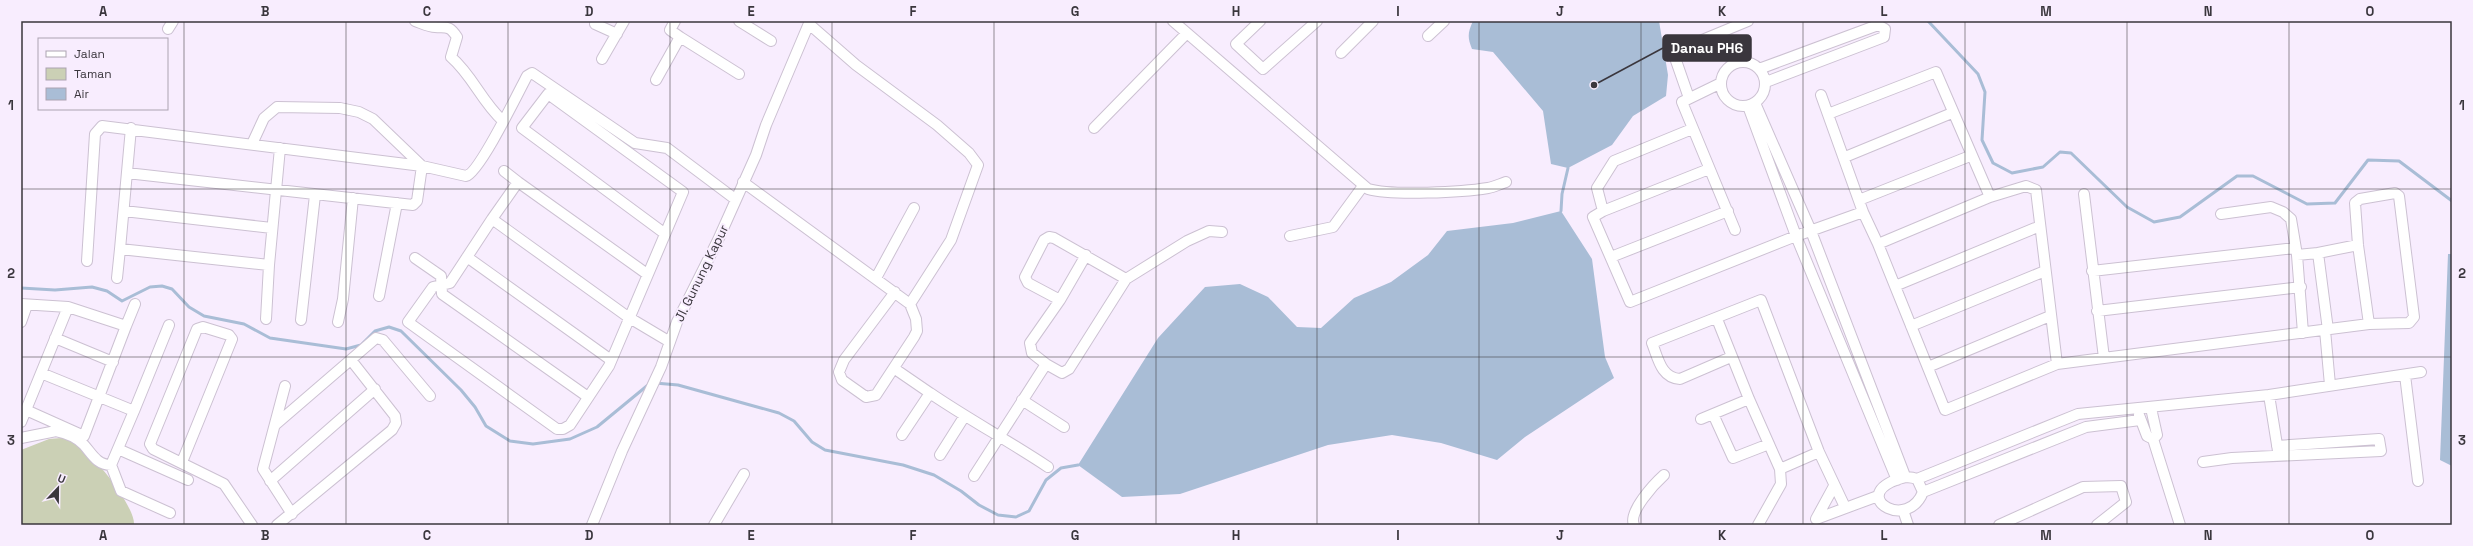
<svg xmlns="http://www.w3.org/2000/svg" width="2473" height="546" viewBox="0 0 2473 546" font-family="'Space Grotesk',sans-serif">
	<rect width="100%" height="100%" fill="#f8edfe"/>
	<!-- green -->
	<path fill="#cbd0b5" d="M49,439C54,439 62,437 68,439C87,445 136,506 134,525H21V450Z"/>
	<!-- water -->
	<path fill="#a9bdd6" d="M1473,21H1659L1668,75L1666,96L1633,116L1612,145L1568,168L1551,164L1543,111L1493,52L1472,49C1467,37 1468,32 1473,21Z
		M1561,211L1592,259L1605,357L1614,378L1525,437L1497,460L1441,443L1392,435L1328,445L1180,494L1122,497L1078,465L1158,338L1205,287L1240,284L1268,297L1297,327L1321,328L1354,298L1391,282L1428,255L1447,231L1513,223Z
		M2448,254H2452V466L2440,460Z"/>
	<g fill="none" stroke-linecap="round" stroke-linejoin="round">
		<!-- stream -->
		<path stroke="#a9bdd6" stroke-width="3" d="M1928,21L1978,74L1985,92L1982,140L1993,163L2012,173L2043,167L2060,152L2071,153L2127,207L2154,222L2180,217L2237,176H2253L2307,204L2335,203L2368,160L2399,161L2452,201
			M1561,211L1562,194L1568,168
			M21,288L55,290L92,287L107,291L122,301L150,287L162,286L172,289L189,307L204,316L244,324L270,338L346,349L361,345L375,331L389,327L401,331L461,390L475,407L486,426L510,441L533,444L570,439L597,427L648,385
			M655,383L678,385L779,413L794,421L812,442L825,450L903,465L934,475L961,491L979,505L998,515L1016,517L1029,511L1046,480L1061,468L1078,465"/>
		<!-- street casing -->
		<g stroke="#ccc1d2" stroke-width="12">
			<path id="street" d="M415,21C421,23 429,27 435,27C447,28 449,25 457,37L451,57C473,76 481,101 503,121
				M597,21L595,24L617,34
				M739,21L771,41
				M1173,21L1368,189C1392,196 1463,192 1488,188C1494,187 1500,184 1506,182
				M1260,21L1236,44L1263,69L1317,21
				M809,24L856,65L937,125L969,153L978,165L951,240L910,304
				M168,29L173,21
				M1428,36L1444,21
				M680,37L739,74
				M1341,53L1373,21
				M602,59L624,21
				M1721 84a22 22 0 1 1 44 0a22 22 0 1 1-44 0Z
				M1759,69L1878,25L1885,29L1884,37L1766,82
				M656,80L680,37L670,30L675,21
				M1721,83L1682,102L1735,230
				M1821,95L1863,212L1878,244L1990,197L2026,186L2036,190L2057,364L2369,324L2409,323L2414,317L2399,196L2395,193L2360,199L2355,203L2358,245L2369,324
				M1689,98L1673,52L1748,21
				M1755,103L1811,231L1905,476
				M1748,106L1796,236L1897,480
				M1828,114L1936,72L1990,197
				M131,128L120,249L269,265L280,148
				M1094,128L1186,34
				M1845,157L1952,113
				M1709,169L1603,211L1593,217L1630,302L1796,236L1863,212
				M504,171L518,182
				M127,173L413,205L417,201L422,166L373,119L359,112L340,108L277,107L264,118L252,144
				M743,182L910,304L916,319L917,331L914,337L876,395L866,397L842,380L839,372L844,360L895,292
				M2084,194L2104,358
				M1859,200L1970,156
				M124,211L272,228
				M1603,211L1597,188L1614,161L1692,129
				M2221,214L2271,207L2283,212L2291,219L2297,255L2303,333
				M492,219L450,283L433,287L408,322L557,429H563L570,425L609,366L683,192L548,94L522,128L664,233
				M1290,236L1333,227L1363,186
				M1878,244L1945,410L2057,364
				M2297,255L2318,253
				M467,257L611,360
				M1611,257L1728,211
				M415,258L441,276L442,294L588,397
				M87,261L95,134L102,126L422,166L466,176C479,173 518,93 527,76L532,73L635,143L667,148L735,199
				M2092,271L2295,248
				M647,274L518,182L492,219L628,317L670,342
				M117,278L120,249
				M876,278L914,208
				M1895,286L2040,226
				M379,296L397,203
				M1060,300L1086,255
				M21,304L68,307L126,326L84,436L26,410
				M2097,311L2301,287
				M266,319L269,265
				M1717,319L1749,399L1780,469L1781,484L1758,525
				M301,320L315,195
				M21,322L27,305
				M338,322L343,299L353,198
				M126,326L135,304
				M1911,326L2045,271
				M2325,330L2330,385
				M2328,330L2318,253L2358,245
				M55,338L113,362
				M1731,357L1680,379C1661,378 1658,358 1652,343L1761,300L1819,452L1845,507
				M1046,364L1062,373L1069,369L1126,279L1187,241L1209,231L1222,232
				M1928,367L2050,316
				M895,369L930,393
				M41,373L134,411L111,465L121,491L170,513
				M2405,375L2418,481
				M285,386L263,469L292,514
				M2269,395L2278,451
				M1022,400L1064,427
				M2151,408L2157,435L2153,439
				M134,411L169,325
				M1713,414L1733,458L1769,444
				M2139,415L2147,436L2153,439L2180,525
				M1701,419L1749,399
				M21,422L68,307
				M275,425L376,338L383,340L430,396
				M902,435L930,393C968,419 1009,441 1048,467
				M21,438L56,431C66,433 77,437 84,445C92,454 97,465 111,465
				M118,449L188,480
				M940,455L964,417
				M182,462L232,339L229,335L203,327L197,329L150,444L153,449L224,484L252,525
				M2203,462L2232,458L2381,451L2379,439L2277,446
				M1780,469L1819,452
				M974,476L1046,364L1032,353L1030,343L1060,300L1028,283L1025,277L1044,240L1049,237L1054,238L1126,279
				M1917,479L1923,492C1908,530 1855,500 1891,482C1901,478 1907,475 1917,479L2078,414L2269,395L2421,372
				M270,481L375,389
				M1834,486L1816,519L1878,496
				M1923,492L2086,427L2140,420
				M1903,510L1908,525
				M277,525L392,430L396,423L395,416L351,360
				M592,525L622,451L661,367L677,322L718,240L756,155L766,125L810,21
				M714,525L744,474
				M1634,525C1628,512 1654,484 1664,475
				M1999,525L2083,487L2121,486L2126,502L2097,525"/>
		</g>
		<!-- street -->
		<use href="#street" stroke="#fff" stroke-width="10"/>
	</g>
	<!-- grid -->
	<path fill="none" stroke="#3a363d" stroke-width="1" stroke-opacity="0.55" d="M184,21V525M346,21V525M508,21V525M670,21V525M832,21V525M994,21V525M1156,21V525M1317,21V525M1479,21V525M1641,21V525M1803,21V525M1965,21V525M2127,21V525M2289,21V525M21,189H2452M21,357H2452"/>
	<g text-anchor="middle" stroke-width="4" stroke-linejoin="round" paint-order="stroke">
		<!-- street labels -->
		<g font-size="13" fill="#3a363d" stroke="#f8edfe">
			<text transform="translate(701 273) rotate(-64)" y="5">Jl. Gunung Kapur</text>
		</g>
	</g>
	<!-- callouts -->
	<path fill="none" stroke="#3a363d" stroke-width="1.5" d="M1594 85L1663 48"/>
	<circle fill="#3a363d" stroke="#f8edfe" stroke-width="1.5" cx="1594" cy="85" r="4"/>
	<rect fill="#3a363d" stroke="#3a363d" stroke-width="1.5" x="1663" y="35" width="88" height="26" rx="4"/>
	<g font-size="14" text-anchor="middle" font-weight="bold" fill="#fff">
		<text x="1707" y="53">Danau PH6</text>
	</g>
	<!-- border -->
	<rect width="2473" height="546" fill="none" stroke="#f8edfe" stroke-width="44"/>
	<!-- legend -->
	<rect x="38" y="38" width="130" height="72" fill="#f8edfe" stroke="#aca4b1"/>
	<rect x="46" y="51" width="20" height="6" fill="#ffffff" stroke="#aca4b1"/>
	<text x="74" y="58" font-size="12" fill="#3a363d">Jalan</text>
	<rect x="46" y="68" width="20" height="12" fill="#cbd0b5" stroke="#aca4b1"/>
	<text x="74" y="78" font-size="12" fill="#3a363d">Taman</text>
	<rect x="46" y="88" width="20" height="12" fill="#a9bdd6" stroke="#aca4b1"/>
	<text x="74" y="98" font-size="12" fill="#3a363d">Air</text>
	<!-- north arrow -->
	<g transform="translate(58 488) rotate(22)" stroke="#f8edfe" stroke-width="3" paint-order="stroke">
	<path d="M0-3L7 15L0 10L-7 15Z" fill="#3a363d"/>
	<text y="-6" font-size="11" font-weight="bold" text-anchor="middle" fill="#3a363d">U</text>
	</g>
	<rect x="22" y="22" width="2429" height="502" fill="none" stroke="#3a363d" stroke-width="1.5"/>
	<g font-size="13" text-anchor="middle" font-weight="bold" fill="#3a363d">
		<text x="103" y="16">A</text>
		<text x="265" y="16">B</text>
		<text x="427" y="16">C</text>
		<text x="589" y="16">D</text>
		<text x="751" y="16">E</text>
		<text x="913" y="16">F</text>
		<text x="1075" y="16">G</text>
		<text x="1236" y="16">H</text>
		<text x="1398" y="16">I</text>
		<text x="1560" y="16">J</text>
		<text x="1722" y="16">K</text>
		<text x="1884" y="16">L</text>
		<text x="2046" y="16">M</text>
		<text x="2208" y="16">N</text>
		<text x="2370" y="16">O</text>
		<text x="11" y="110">1</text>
		<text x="2462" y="110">1</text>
		<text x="11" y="278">2</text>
		<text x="2462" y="278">2</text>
		<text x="11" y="445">3</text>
		<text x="2462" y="445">3</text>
		<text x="103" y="540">A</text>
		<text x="265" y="540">B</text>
		<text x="427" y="540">C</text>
		<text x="589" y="540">D</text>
		<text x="751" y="540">E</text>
		<text x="913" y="540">F</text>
		<text x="1075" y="540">G</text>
		<text x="1236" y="540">H</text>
		<text x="1398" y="540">I</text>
		<text x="1560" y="540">J</text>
		<text x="1722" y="540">K</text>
		<text x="1884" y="540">L</text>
		<text x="2046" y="540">M</text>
		<text x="2208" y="540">N</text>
		<text x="2370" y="540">O</text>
	</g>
</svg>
